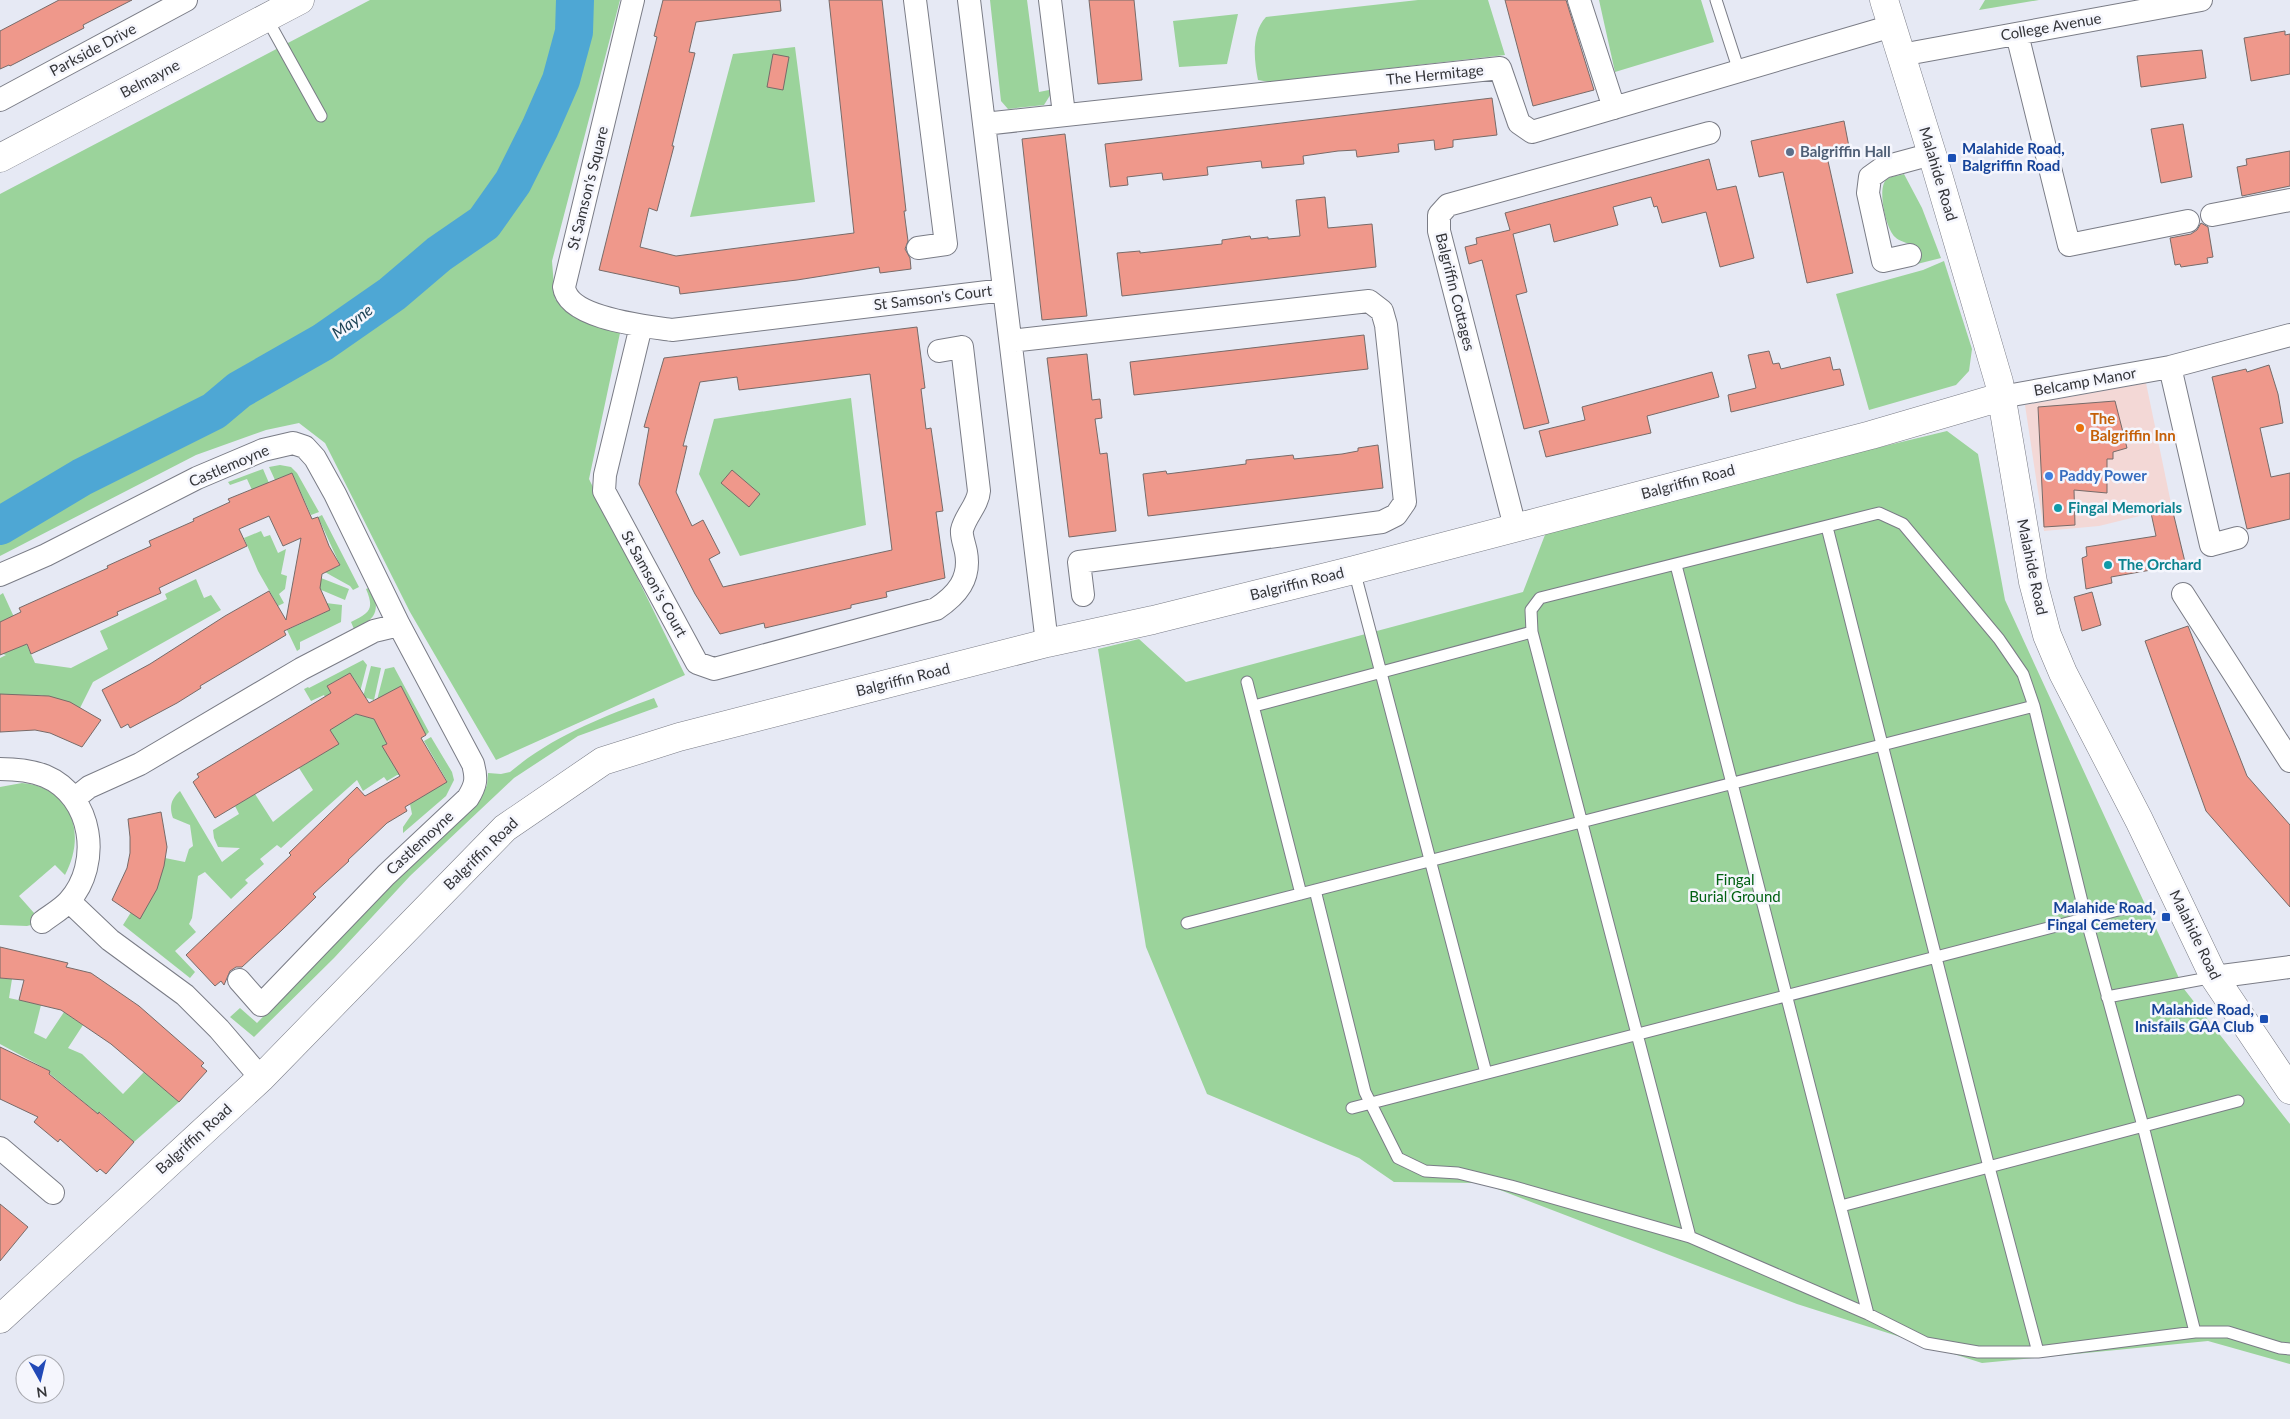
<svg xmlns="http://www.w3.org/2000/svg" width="2290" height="1419" viewBox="0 0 2290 1419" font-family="Lato,sans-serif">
	<rect width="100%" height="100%" fill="#e6e9f4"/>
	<!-- commercial -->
	<path fill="#f3d8d6" d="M2146,383L2172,508L2099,526L2044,531L2025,405Z"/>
	<!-- green -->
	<path fill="#9bd39b" d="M370,0H620L552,261L555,299L576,318L620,333L589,479L685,675L496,760L410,612L325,443L299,423L266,430L196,455L0,556V194Z
		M990,0H1027L1039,92L1054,89L1044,105L1008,109L1001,101Z
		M1418,0H1488L1505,55L1269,82L1258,80C1254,60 1251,33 1266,17Z
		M1599,0H1701L1714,42L1615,72Z
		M1985,0H2039L1979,10Z
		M1238,14L1227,64L1179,67L1173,21Z
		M795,47L815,202L690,217L733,54Z
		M1904,174L1922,208L1941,258L1917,264L1913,245C1907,243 1899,241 1895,237C1886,229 1877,189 1886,180C1890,176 1898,176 1904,174Z
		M1944,261L1972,349L1969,371L1956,385L1869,410L1836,294L1923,270Z
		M851,398L866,525L740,556L699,474L714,419Z
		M1947,431L1978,454L2005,600L2184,989L2290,1124V1364L2208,1341L1982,1363L1797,1304L1482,1183L1394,1182L1359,1158L1207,1094L1146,947L1098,649L1139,639L1186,682L1523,592L1548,527Z
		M280,465L291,467L297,473L319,512L311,515L292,473L275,480L269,467Z
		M263,469L269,483L252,490L247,479L230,485L228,482Z
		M322,515L359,587L353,590L350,586L323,571L326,568L328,571L340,565L318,517Z
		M261,531L264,537L270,535L278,553L286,549L281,574L287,576L285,589L279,594L284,603L278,606L258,571L244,538Z
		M321,578L349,589L345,600L319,589Z
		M196,579L204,598L211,595L221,610L93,682L80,708L41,695L0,696V658L6,655L3,654L0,648V595L3,593L35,663L71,668L108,649L100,631L167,599L165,594Z
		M373,586C378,611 379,618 354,629L351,622C369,613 375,610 366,589Z
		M326,603L342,605L341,622L300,642V649L297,651L287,630L330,610Z
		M363,660L367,665L359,696L358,685L350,673L327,686L348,719L356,714L374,719L379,728L413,709L401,686L377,700L385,669L394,667L429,732L426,735L420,724L383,746L401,775H397L387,781L384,777L363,791L357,780L281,848L277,845L260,859L264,864L245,880L248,883L231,899L205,872L198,876L192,918L189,924L196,932L175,951L195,972L190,978L123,925L165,858L185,862L189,849L193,846L190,825L173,818C169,807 171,799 180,791L222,862L240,848L218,847L214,838L213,830L239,814L235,806L255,794L273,822L313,790L299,768L338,744L317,708L328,702L324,695L311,701L304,689L308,687L309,688Z
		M371,666L381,668L374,700L363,697Z
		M654,698L658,707L578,736L514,778L410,876L334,958L254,1037L230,1017L240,1008L257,1023L407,866L481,798L487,785L488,773L501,774L510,772C553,736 602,717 654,698Z
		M431,737L452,772L454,780L446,796L403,833V827L412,814L410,804L447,781L424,741Z
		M22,783C72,787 87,834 65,875L55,865L19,896L42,922L27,926L0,925V787Z
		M0,978L12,979L9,998L41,1005L34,1033L46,1039L64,1012L83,1025L68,1048L82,1054L123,1094L144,1072L179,1102L134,1142L100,1112L98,1114L49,1073L50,1071L0,1044Z"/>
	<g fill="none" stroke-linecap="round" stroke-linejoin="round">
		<!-- river -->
		<path stroke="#4ea7d4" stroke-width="38" d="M0,526L82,477L214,411L239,390L323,342L392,294L439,254L484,223L513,182L540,128L561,80L574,32L575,0"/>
	</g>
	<!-- building -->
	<path fill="#ef988b" stroke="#776b69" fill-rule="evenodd" d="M59,0H132L83,25L84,28L10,66L9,65L0,69V31Z
		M663,0H780L781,11L696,22L689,52L695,53L672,146H674L657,211L649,208L640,247L676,256L854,233L829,0H882L906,211H904L908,241L905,249L910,258L911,269L880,273L879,267L797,280L680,294L679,287L599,270L657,37L654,36Z
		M1089,0H1134L1142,80L1098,84Z
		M1505,0H1566L1594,90L1533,106Z
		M2285,31V35L2290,34V74L2251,81L2244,38Z
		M2202,50L2206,78L2141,87L2137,56Z
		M773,54L789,57L783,90L767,87Z
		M1492,98L1497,135L1453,140V147L1435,150L1434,140L1398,144L1399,152L1357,157L1356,150L1338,151L1303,156L1304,164L1262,168L1261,161L1207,167L1208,175L1163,180L1162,173L1127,177L1128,185L1110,187L1105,144Z
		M1844,121L1849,147L1826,152L1853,273L1807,283L1783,172L1759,177L1751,141Z
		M2183,124L2192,177L2161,183L2151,129Z
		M1065,134L1087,316L1042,320L1022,139Z
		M2290,151V186L2242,196L2237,167L2247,165L2246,159Z
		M1709,159L1717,190L1736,186L1754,258L1720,267L1706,212L1662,223L1657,206L1654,207L1651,197L1613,207L1618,225L1554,242L1550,224L1513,234L1527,292L1516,295L1549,423L1524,429L1482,260L1469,264L1465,247L1477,244L1476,238L1510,230L1505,213Z
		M1325,197L1328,228L1372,224L1376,267L1122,296L1117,253L1140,251V253L1222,244V240L1250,236L1251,239L1268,237V239L1300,236L1296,200Z
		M2201,223L2208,227L2213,257L2207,258L2208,263L2181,267L2180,264L2175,265L2170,238L2191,234L2197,230Z
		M917,327L925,388L921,389L926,429L931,428L943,511L936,512L945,578L886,592L887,597L851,605V608L765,628L764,623L720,634L695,594L639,484L649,428L644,427L664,358ZM870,374L892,550L723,587L709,559L720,553L703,520L692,526L676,492L687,446H683L700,382L737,377L739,390Z
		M1364,335L1368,369L1134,395L1130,362Z
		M1769,351L1773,364L1779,363L1781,369L1830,357L1833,370L1840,369L1844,385L1731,412L1728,395L1756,388L1748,355Z
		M1087,354L1092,400L1100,399L1102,418L1095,419L1100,454L1107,453L1116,531L1069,537L1047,358Z
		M2269,365L2278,394L2283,423L2260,428L2271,477L2290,473V519L2247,529L2212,377L2246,369L2247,372Z
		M1712,372L1719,397L1647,416L1651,433L1546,457L1539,431L1585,420L1582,407Z
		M2115,401L2127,448L2113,452V459H2107V493L2074,490L2075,525L2044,527L2038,407Z
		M1378,445L1383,488L1148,516L1143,474L1166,471L1167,474L1246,464V460L1293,455L1294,459L1342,454L1358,451V448Z
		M732,470L760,494L749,507L721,483Z
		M292,473L312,519L318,517L329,546L340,565L322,574L320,588L330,610L284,631L286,635L200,686L201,688L177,703L130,728L128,724L121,728L102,690L150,664L225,616L269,591L286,620L301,538L283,546L269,516L239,529L247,546L159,588L161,593L117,612L118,615L31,654L27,644L0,655V622L21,612L19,608L108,568L107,566L151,546L149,541L194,521L193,519L230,502L228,499Z
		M2172,508L2185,562L2151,570L2111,577L2112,583L2086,589L2082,558L2087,556L2086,547L2156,536L2151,513Z
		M2092,592L2101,625L2082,631L2074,597Z
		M2188,626L2247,776L2290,825V907L2206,811L2145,641Z
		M350,673L369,703L401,686L426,735L421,738L447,782L405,807L407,811L387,823L348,860L349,861L313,894L316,897L282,930L242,967H236L230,971L224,985L221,981L215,986L186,955L291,855L289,853L357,787L365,796L400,776L382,746L387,744L374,719L356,714L330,730L339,744L215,818L193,782L199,777L197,774L331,693L327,686Z
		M0,694L49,696L70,702L101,720L82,747L50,733L35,730L0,732Z
		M161,812L167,847L164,866L157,889L140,919L112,900L127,868L130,853V837L128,819Z
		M0,947L68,963L66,967L91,973L139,1006L204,1063L201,1066L207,1071L179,1102L111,1044L61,1010L19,1000L24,980L0,978Z
		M0,1047L50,1071L49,1074L98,1114L99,1112L134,1142L106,1174L100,1169L97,1172L60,1139L58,1142L34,1122L38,1117L0,1099Z
		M0,1204L28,1227L0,1261Z"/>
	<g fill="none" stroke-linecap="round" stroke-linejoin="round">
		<!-- lane casing -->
		<g stroke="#7a7c86" stroke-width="13">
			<path id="lane" d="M1716,0L1739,71
				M266,17L321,116
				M1827,527L1989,1167L2038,1352
				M1676,565L1868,1314
				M1354,570L1486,1073
				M1532,632L1690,1237
				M1247,682L1301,894
				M1254,706L1532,632L1531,610L1540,598L1879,513L1903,524L1999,639L2023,674L2034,706L2086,918L2143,1126L2195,1332
				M1315,890L1365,1092L1398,1158L1425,1171L1458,1173L1511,1186L1690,1237L1868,1314L1926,1343L1978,1352H2038L2195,1332H2228L2280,1348L2290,1349
				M1187,923L2034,706
				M2107,997L2214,977
				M1352,1108L2126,908
				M1841,1206L2238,1101"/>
		</g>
		<!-- street casing -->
		<g stroke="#7a7c86" stroke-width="24">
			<path id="street" d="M633,0L564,287C568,319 646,326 672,330L1004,290
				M915,0L946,244L918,248
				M969,0L1047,643
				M1050,0L1064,114
				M1579,0L1614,108
				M2017,34L2069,245L2188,221
				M1901,55L2201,0
				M0,100L186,0
				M984,124L1500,68L1519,123L1532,132L1892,26
				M2212,215L2290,200
				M1910,255L1883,261L1868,193L1870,177L1884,167L1932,154
				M641,326L605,475L604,491L697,663L714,669L936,609C957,595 971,579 966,552C965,546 961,536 962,530C965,516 978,505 979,491L962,347L939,351
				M1011,341L1369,301L1382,311L1386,325L1405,502L1396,515L1382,522L1079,562L1083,595
				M2170,367L2211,545L2237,538
				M2001,397L2170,367L2290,335
				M1515,527L1439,231V215L1448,205L1709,133
				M0,575L46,555L197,478L263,450L293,443L305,447L315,458L335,494L399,625L473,764C477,779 476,785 468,798L386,875L261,1005L239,980
				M2183,594L2290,761
				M0,769C16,769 30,770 45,776C93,796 102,864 69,901C62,909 51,915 42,922
				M74,799L89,787L140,764L301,669L374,631L399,625
				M69,901L110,940L185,995L219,1029L261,1078
				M2214,977L2290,967
				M0,1148L53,1193"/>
		</g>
		<!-- secondary casing -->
		<g stroke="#7a7c86" stroke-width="29">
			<path id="secondary" d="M1884,0L1932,154L1999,382L2033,582L2047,635L2063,673L2139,820L2214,977L2290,1090
				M0,158L300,0
				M0,1319L261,1078L505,828L603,761L679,737L1047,643L1153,620L1354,570L1871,435L2001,397"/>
		</g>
		<!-- lane -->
		<use href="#lane" stroke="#fff" stroke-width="11"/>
		<!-- street -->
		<use href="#street" stroke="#fff" stroke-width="22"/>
		<!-- secondary -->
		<use href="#secondary" stroke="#fff" stroke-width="28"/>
	</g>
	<!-- markers -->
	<circle fill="#5c6f8a" stroke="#f5f6fd" stroke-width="2" cx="1790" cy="152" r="5"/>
	<g fill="#1a4fb4" stroke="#f5f6fd" stroke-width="2">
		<rect x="1947" y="153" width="10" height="10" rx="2.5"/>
		<rect x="2161" y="912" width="10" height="10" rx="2.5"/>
		<rect x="2259" y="1014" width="10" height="10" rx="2.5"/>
	</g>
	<circle fill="#e8710a" stroke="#f5f6fd" stroke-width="2" cx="2080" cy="428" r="5"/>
	<circle fill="#3f7fe0" stroke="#f5f6fd" stroke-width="2" cx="2049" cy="476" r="5"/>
	<g fill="#0f9aa8" stroke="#f5f6fd" stroke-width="2">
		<circle cx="2058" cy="508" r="5"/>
		<circle cx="2108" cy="565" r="5"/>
	</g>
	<g text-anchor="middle" stroke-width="5" stroke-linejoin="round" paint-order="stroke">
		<!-- street labels -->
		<g font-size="15" fill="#343539" stroke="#f5f6fd">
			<text transform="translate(2051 27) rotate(-10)" y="5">College Avenue</text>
			<text transform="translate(93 50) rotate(-28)" y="5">Parkside Drive</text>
			<text transform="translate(1435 75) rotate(-6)" y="5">The Hermitage</text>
			<text transform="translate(150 79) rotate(-28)" y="5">Belmayne</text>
			<text transform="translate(1938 174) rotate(73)" y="5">Malahide Road</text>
			<text transform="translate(588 188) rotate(-76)" y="5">St Samson's Square</text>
			<text transform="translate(1455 292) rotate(76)" y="5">Balgriffin Cottages</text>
			<text transform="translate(933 298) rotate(-7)" y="5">St Samson's Court</text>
			<text transform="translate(2085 382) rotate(-10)" y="5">Belcamp Manor</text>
			<text transform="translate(229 466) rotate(-23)" y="5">Castlemoyne</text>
			<text transform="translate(1688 482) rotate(-15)" y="5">Balgriffin Road</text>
			<text transform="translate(2032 567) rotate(78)" y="5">Malahide Road</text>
			<text transform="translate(654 584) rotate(61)" y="5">St Samson's Court</text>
			<text transform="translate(1297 584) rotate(-14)" y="5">Balgriffin Road</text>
			<text transform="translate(903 680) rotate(-14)" y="5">Balgriffin Road</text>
			<text transform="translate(420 843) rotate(-43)" y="5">Castlemoyne</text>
			<text transform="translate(481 854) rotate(-44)" y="5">Balgriffin Road</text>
			<text transform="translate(2195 935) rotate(64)" y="5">Malahide Road</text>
			<text transform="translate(194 1139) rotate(-42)" y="5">Balgriffin Road</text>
		</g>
		<!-- transit labels -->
		<g font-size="15" font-weight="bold" fill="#164399" stroke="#f5f6fd" text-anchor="end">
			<text x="1962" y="154" text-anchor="start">Malahide Road,<tspan x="1962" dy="17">Balgriffin Road</tspan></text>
			<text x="2156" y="913">Malahide Road,<tspan x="2156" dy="17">Fingal Cemetery</tspan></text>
			<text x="2254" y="1015">Malahide Road,<tspan x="2254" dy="17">Inisfails GAA Club</tspan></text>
		</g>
		<!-- service labels -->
		<g font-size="15" font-weight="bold" fill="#4e5e75" stroke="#f5f6fd" text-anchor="start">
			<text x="1800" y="157">Balgriffin Hall</text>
		</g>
		<!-- food labels -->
		<g font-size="15" font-weight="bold" fill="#c56008" stroke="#f5f6fd" text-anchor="start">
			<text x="2090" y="424">The<tspan x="2090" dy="17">Balgriffin Inn</tspan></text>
		</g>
		<!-- shop labels -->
		<g font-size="15" font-weight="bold" fill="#366cbe" stroke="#f5f6fd" text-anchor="start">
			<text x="2059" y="481">Paddy Power</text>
		</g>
		<!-- culture labels -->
		<g font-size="15" font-weight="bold" fill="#0d838f" stroke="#f5f6fd" text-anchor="start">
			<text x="2068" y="513">Fingal Memorials</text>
			<text x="2118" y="570">The Orchard</text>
		</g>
		<!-- park labels -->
		<g font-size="15" fill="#006112" stroke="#f5f6fd">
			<text x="1735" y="885">Fingal<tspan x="1735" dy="17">Burial Ground</tspan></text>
		</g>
		<!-- water labels -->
		<g font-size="16" font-style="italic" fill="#1c4356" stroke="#f5f6fd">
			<text transform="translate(352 321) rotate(-36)" y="6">Mayne</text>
		</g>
	</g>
	<!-- north arrow -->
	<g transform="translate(40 1379) rotate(172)"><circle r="24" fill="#f5f6fd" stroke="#a8a9af"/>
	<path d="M0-4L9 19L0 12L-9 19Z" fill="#2149b7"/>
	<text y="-8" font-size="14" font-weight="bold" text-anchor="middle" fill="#343539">N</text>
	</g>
</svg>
